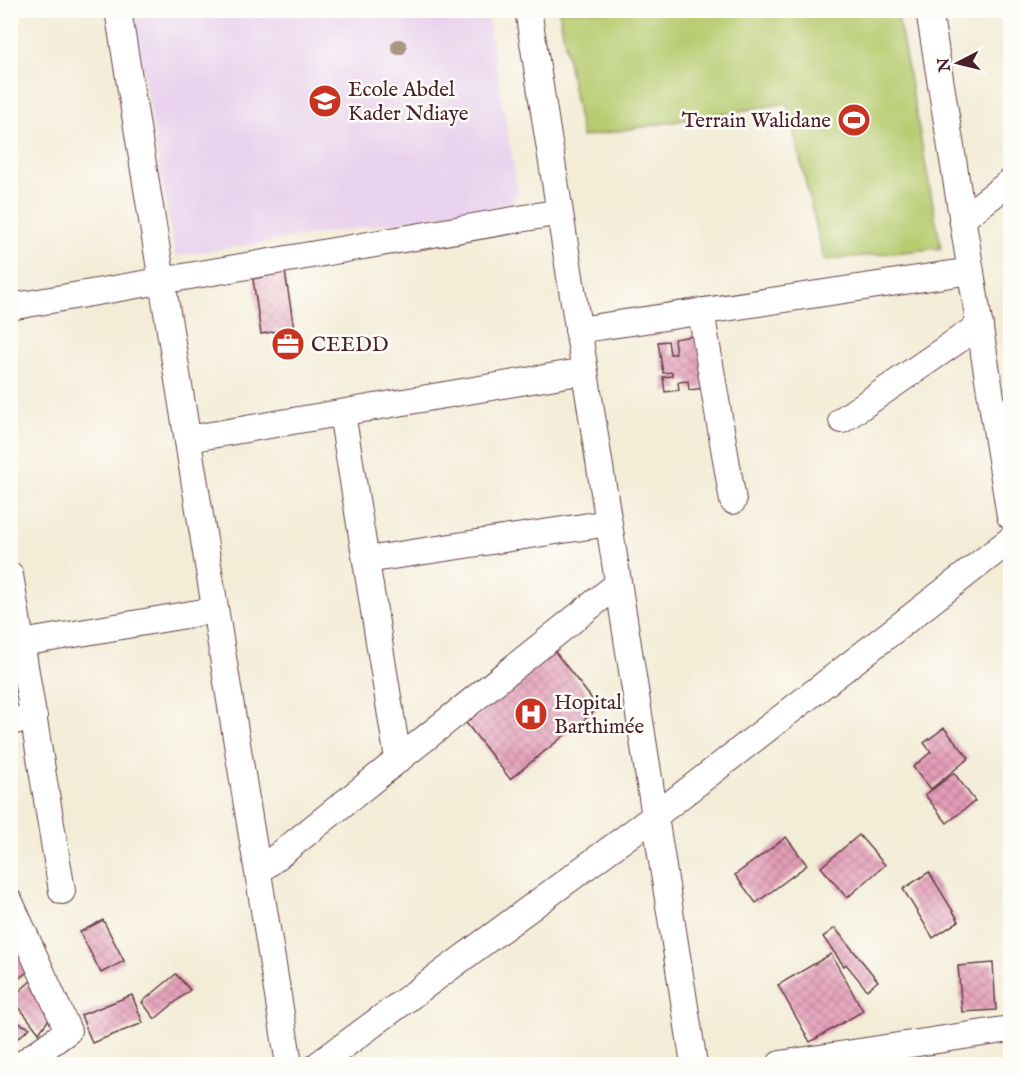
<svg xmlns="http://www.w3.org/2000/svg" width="1021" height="1075" viewBox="0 0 1021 1075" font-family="'IM FELL English',serif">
	<defs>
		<pattern id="building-cross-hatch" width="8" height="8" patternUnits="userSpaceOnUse" patternTransform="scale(1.5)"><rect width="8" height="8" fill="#e49db8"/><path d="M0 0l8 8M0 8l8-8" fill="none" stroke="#bb7f96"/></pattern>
	</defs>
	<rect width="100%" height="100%" fill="#fdfcf7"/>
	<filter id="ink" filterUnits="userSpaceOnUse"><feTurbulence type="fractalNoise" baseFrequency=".0167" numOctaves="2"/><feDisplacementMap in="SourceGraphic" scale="12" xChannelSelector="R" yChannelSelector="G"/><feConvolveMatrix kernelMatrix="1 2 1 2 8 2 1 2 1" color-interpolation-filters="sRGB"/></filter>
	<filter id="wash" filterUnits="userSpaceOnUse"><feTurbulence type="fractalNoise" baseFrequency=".008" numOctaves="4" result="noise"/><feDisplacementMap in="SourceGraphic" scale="24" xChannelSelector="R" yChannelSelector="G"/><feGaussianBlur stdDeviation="1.35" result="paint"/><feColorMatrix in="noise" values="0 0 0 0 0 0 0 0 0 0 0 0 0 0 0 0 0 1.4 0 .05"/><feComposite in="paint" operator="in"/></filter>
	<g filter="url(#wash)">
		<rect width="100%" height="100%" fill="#f3ecd7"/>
		<!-- built -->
		<path fill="#e9d2ed" d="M133,11H486L518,191L509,205L175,256Z"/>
		<!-- garden -->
		<path fill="#b7cb6f" stroke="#80754d" stroke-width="1.5" d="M559,11H897L941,248L824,260L787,103L582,137Z"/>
		<g id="blocks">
			<!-- building -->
			<path fill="url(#building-cross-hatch)" d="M285,272L294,328L261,334L253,279Z
				M697,335L705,388L689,390L688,381L678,382L679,390L665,392L663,377L672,376V372L663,373L658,342L668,341L670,354H676L674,339Z
				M552,648L599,708L510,779L463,719Z
				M944,728L969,758L931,789L913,767L931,752L924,743Z
				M954,773L975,801L947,823L925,795Z
				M859,835L885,865L847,898L821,867Z
				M786,837L807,865L756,903L735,875Z
				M929,872L959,921L933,938L903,889Z
				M103,920L124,961L101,973L80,932Z
				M835,928L878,981L867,990L846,964L844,966L823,937Z
				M19,951L34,967L10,985V958Z
				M831,954L863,1011L810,1042L778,985Z
				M993,963L996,1010L962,1012L958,966Z
				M176,974L190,990L155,1019L142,1002Z
				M35,977L54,1012L39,1033L12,998Z
				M132,995L143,1023L92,1043L81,1015Z
				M10,1019L30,1028L10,1045Z"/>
		</g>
	</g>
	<g filter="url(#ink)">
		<use href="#blocks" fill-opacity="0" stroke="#633e45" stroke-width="1.5"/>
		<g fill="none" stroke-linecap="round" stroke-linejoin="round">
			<!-- street casing -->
			<g stroke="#633e45" stroke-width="28">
				<path id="street" d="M118,10L289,1064
					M528,10L694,1064
					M929,10L1010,516
					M962,219L1010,182
					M10,307L560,212
					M701,311L733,501
					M578,330L971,271
					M342,413L398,759
					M842,420L980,325
					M188,439L585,371
					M366,560L609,523
					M10,575L62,891
					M22,643L215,610
					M10,722L34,717
					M258,872L618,584
					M10,902L68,1031L22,1064
					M319,1064L655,816L1010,540
					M780,1064L1010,1029"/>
			</g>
			<!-- street -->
			<use href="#street" stroke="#fff" stroke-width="26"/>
		</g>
		<!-- trees -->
		<circle fill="#a89883" cx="399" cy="47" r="8"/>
	</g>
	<!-- icons -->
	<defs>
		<g id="school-disc" transform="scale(1.725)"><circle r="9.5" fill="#c8321e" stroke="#fdfcf7"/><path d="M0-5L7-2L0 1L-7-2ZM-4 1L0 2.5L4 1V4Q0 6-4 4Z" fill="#fff"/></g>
		<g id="stadium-disc" transform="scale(1.725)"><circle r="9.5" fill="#c8321e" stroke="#fdfcf7"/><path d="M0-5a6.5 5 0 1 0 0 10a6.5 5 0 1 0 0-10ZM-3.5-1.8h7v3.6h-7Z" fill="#fff"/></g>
		<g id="office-disc" transform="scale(1.725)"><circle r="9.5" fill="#c8321e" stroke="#fdfcf7"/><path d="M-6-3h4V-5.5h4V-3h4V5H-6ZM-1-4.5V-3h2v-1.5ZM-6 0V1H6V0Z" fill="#fff"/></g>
		<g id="hospital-disc" transform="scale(1.725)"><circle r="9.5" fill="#c8321e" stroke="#fdfcf7"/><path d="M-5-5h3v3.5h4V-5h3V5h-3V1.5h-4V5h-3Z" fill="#fff"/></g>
	</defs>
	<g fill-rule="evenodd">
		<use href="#school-disc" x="325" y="101"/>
		<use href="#stadium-disc" x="854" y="120"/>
		<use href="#office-disc" x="288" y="344"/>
		<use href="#hospital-disc" x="531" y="714"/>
	</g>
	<g text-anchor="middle" stroke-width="5" stroke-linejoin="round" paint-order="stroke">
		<!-- poi labels -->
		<g font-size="21" fill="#4a1f2b" stroke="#fdfcf7" text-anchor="start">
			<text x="348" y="96">Ecole Abdel<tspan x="348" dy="24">Kader Ndiaye</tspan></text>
			<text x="831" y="127" text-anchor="end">Terrain Walidane</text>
			<text x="311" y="351">CEEDD</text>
			<text x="554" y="709">Hopital<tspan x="554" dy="24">Barthimée</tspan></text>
		</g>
	</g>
	<!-- margin -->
	<rect width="1021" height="1075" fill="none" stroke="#fdfcf7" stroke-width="36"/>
	<!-- north arrow -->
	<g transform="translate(958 63) rotate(263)" stroke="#fdfcf7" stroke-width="4.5" paint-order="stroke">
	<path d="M0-4.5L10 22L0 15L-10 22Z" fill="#4a1f2b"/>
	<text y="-9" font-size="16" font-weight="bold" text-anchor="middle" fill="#4a1f2b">N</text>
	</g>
</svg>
